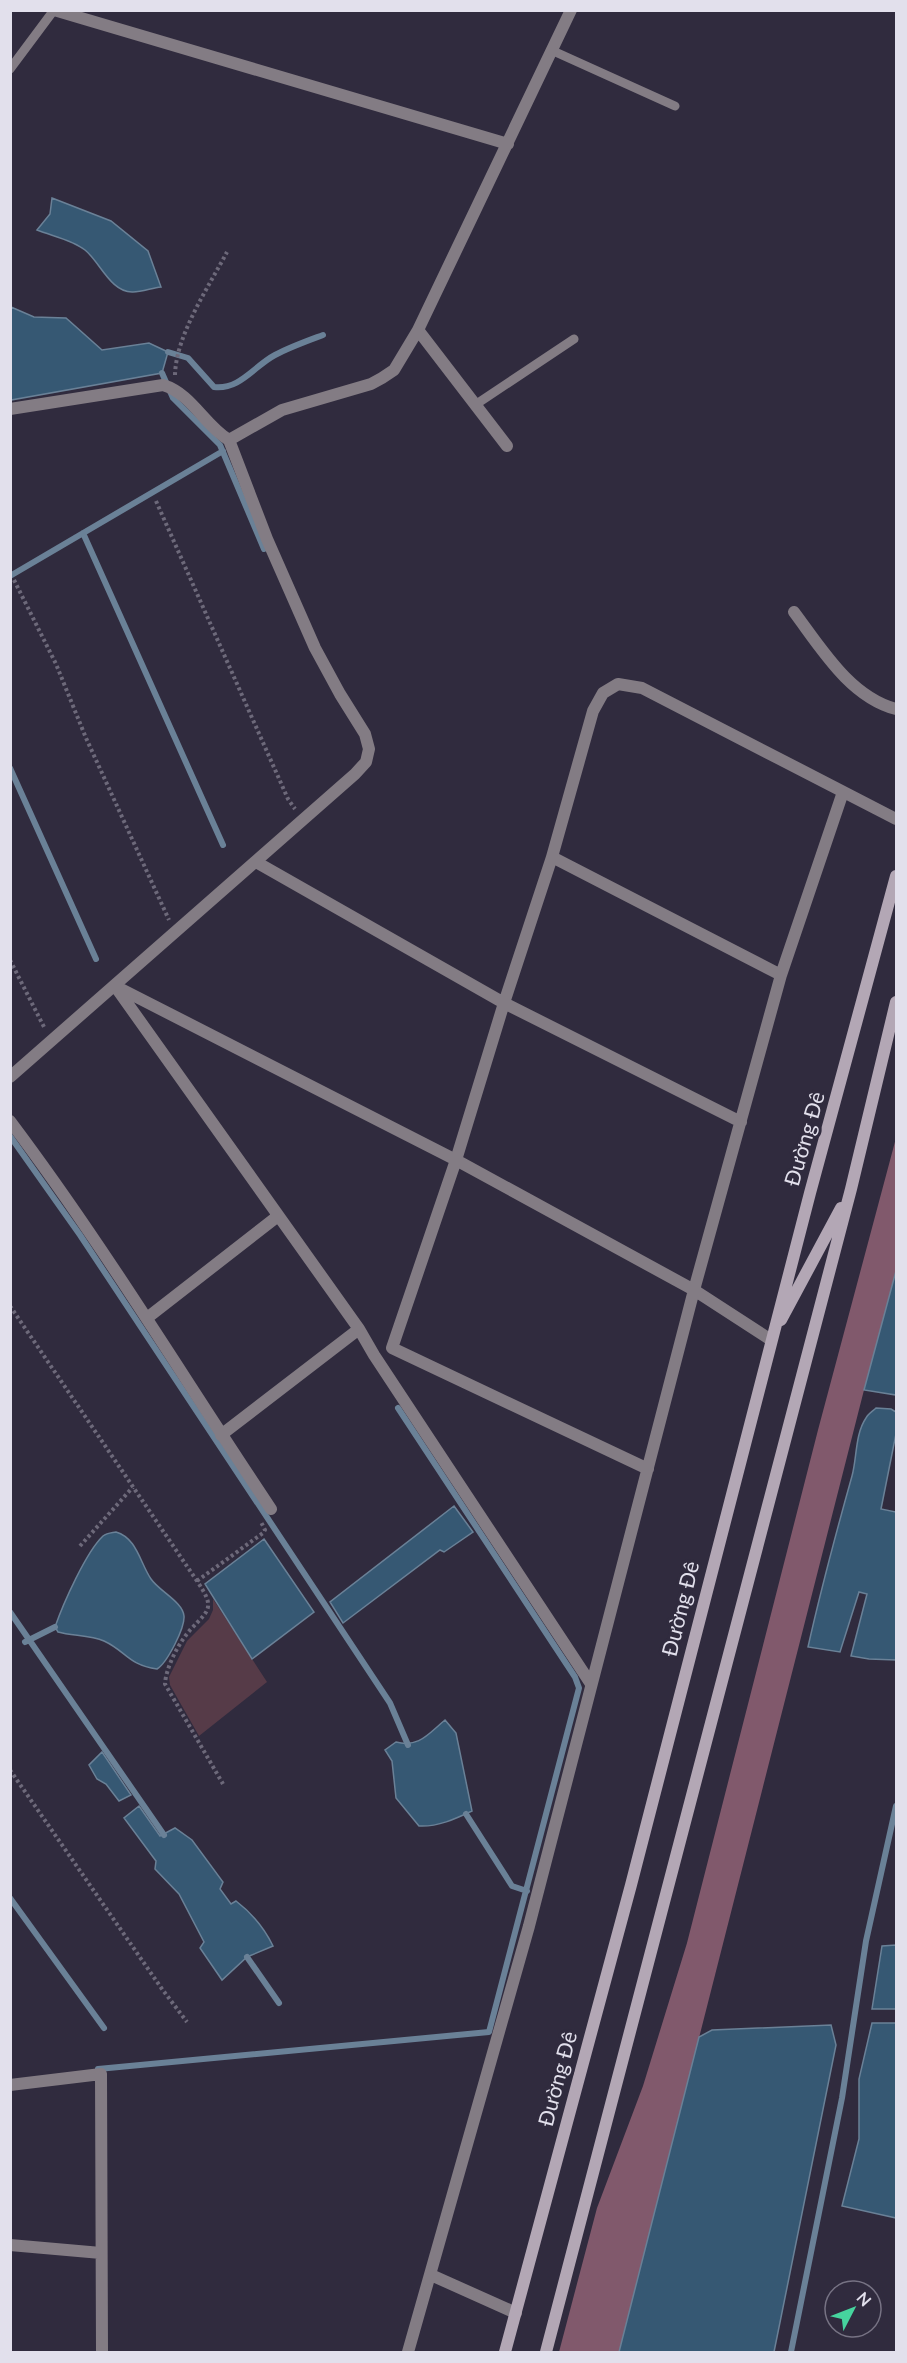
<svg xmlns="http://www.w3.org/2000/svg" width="907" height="2363" viewBox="0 0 907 2363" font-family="Lato,sans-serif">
	<rect width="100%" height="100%" fill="#302b3e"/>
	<!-- green -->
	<path fill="#563b48" d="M213,1599L267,1682L199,1736L170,1685L169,1677L187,1641L209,1619L213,1610Z"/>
	<!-- forest -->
	<path fill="#81596c" d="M896,1138V1271L864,1390L619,2352H559L597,2208L643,2086L687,1943L818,1430Z"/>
	<!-- water -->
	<path fill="#365873" stroke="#6a8197" stroke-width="1.5" d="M52,198L111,221L148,251L161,287C152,288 142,292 133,292C111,293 100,262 85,250C73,240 52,236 37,230L50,214Z
		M11,307L34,317L66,318L102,350L149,343L168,352L162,373L11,400Z
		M896,1271V1395L864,1390Z
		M876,1408L891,1409L896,1412V1434L881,1509L896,1512V1660L869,1659L851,1656L867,1594L859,1592L840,1652L808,1647C821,1589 836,1533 852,1476C857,1458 855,1434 866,1418C868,1414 873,1411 876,1408Z
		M454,1506L473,1532L444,1552L440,1550L343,1623L330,1602Z
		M116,1532C137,1538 140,1563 151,1579C159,1591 183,1602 184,1616C185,1628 167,1663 157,1669C128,1665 126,1651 104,1641C90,1635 72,1636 58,1632L55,1627C63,1604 86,1552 103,1536C107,1533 111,1533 116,1532Z
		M264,1539L314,1612L252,1659L205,1584Z
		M445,1720L456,1733L472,1811C455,1819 438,1827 419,1826L396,1798L392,1761L385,1750L396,1742C419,1748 428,1734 445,1720Z
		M102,1752L131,1795L119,1801L106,1784L97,1779L89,1765Z
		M139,1806L160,1836L175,1828L192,1840L223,1882L220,1889L231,1904L236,1901C253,1914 264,1927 273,1946L247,1957L222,1980L200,1948L204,1942L179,1894L155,1869L156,1861L124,1818Z
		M896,1945V2009H872L882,1946Z
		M872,2023H896V2218L842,2206L859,2139V2079Z
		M831,2025L836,2045L774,2352H619L699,2037L712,2030Z"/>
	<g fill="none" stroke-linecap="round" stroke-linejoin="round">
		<!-- stream -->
		<path stroke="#6a8197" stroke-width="6" d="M168,352L188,358L214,387C240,390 254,366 275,355C290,347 307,341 323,335
			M162,373L173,398L220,445L264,549
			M83,533L223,845
			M10,576L223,451
			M10,768L96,959
			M10,1136L80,1235L390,1703L408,1745
			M10,1612L164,1835
			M25,1642L55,1627
			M466,1814L512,1886L527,1891
			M10,1898L104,2028
			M247,1957L279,2003
			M98,2069L489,2032L579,1688L575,1677L398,1408
			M791,2352L842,2098L866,1941L896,1806"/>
		<!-- path -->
		<path stroke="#6d697a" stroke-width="4" stroke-dasharray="3 3" stroke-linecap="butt" d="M175,375C176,335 208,288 227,252
			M156,501L288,799L295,809
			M14,580L56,664L86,738L169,920
			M10,960L44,1027
			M10,1306L197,1581C215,1608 210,1609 191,1629C179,1642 166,1667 165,1684L223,1784
			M80,1546L133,1487
			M197,1581L263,1533L265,1530L261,1522
			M10,1770L162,1989L187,2022"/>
		<!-- lane -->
		<path stroke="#837c84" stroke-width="9" d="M551,50L675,106
			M10,69L54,10
			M475,405L574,339"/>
		<!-- street -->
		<path stroke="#837c84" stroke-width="12" d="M54,10L508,144
			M418,330L507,446
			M10,409L163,385C192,394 204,425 229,440L267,539L315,648L340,694L365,734L369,749L366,762L355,774L10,1077
			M229,440L282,410L371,384L382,378L394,370L418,330L571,10
			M794,612C821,648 850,697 896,709
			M552,857L781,975
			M256,862L504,1003L456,1160L392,1348L648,1469
			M115,986L359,1329L374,1355L591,1684
			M119,988L456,1160L694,1290L771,1340
			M10,1121C104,1246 184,1379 271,1509
			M741,1122L504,1003L552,857L593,711L603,693L618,684L642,688L896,819
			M147,1318L278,1216
			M221,1435L359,1329
			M10,2085L101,2074L102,2352
			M10,2245L101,2253
			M431,2275L516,2313
			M408,2352L529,1926L694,1290L781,975L843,792"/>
		<!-- secondary -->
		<path stroke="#b3a7b5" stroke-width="12" d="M781,1320L841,1208
			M505,2352L631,1885L810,1193L896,876
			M546,2352L851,1189L896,1002"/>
	</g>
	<g text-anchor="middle" stroke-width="6" stroke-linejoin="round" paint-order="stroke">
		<!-- street labels -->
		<g font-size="21" fill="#e2e0ec" stroke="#302b3e">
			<text transform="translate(805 1139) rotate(-74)" y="7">Đường Đê</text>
			<text transform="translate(681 1609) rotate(-76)" y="7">Đường Đê</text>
			<text transform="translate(558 2079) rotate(-75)" y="7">Đường Đê</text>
		</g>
	</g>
	<!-- border -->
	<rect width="907" height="2363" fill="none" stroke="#e2e0ec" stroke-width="24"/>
	<!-- north arrow -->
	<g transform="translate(853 2309) rotate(48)"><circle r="28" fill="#302b3e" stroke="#777384" stroke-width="1.5"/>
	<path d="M0-4.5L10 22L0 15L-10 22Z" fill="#46d49e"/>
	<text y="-9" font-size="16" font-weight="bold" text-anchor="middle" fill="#e2e0ec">N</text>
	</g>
</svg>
